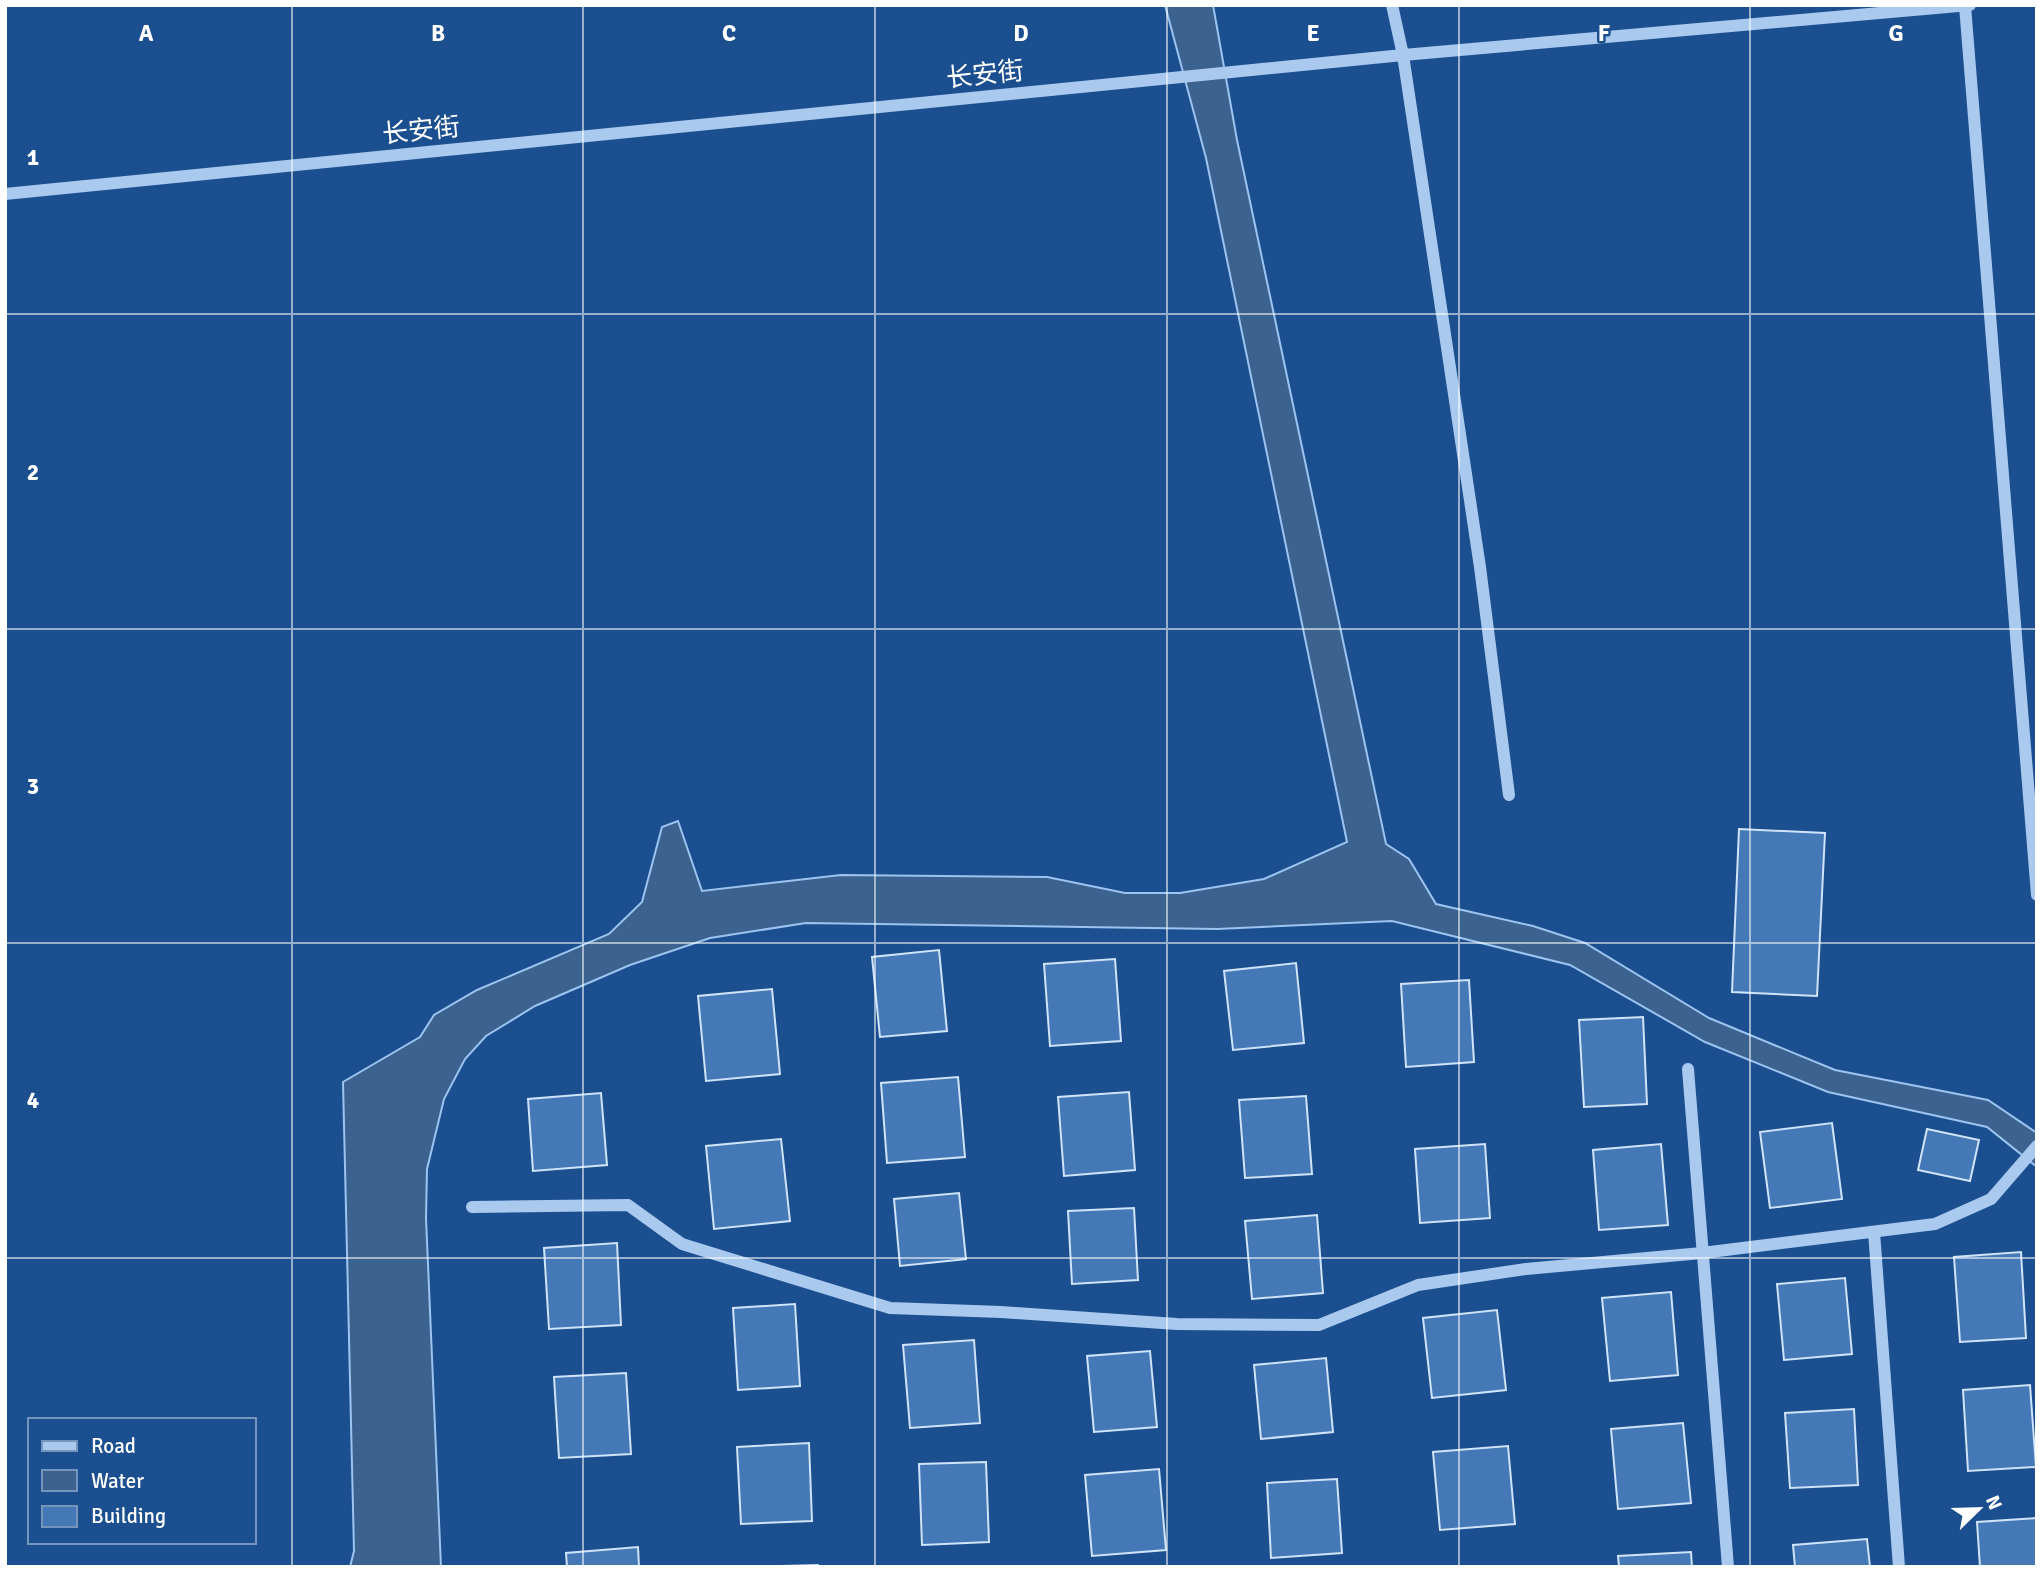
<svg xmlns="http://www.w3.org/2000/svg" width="2042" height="1572" viewBox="0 0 2042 1572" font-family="Signika,'Noto Sans SC',sans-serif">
	<rect width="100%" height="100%" fill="#1b4f8f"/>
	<!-- water -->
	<path fill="#3c6290" stroke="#9cc4f0" stroke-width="2" d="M1165,5H1213L1237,140L1386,844L1409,859L1436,904L1533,926L1585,943L1709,1018L1835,1070L1988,1100L2037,1133V1167L1987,1127L1828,1092L1705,1042L1570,965L1392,921L1217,929L806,923L710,938L630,965L535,1006L486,1036L465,1059L444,1099L427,1169L426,1218L441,1567H350L354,1551L343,1082L420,1037L434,1015L477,990L609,934L642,902L662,827L678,821L702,891L841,875L1047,877L1125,893H1180L1264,879L1347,842L1206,158Z"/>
	<!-- building -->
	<path fill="#4478b7" stroke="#cfe3fa" stroke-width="2" d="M1739,829L1825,833L1817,996L1732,992Z
		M939,950L947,1031L880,1037L872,957Z
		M1115,959L1121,1041L1050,1046L1044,964Z
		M1296,963L1304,1043L1233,1050L1224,971Z
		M1469,980L1474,1062L1406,1067L1401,984Z
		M772,989L780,1074L706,1081L698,996Z
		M1643,1017L1647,1104L1584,1107L1579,1020Z
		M958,1077L965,1157L887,1163L881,1083Z
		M1129,1092L1135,1170L1064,1176L1058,1097Z
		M601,1093L607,1165L533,1171L528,1099Z
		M1306,1096L1312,1174L1245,1178L1239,1100Z
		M1832,1123L1842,1199L1770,1208L1760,1132Z
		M1927,1129L1979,1140L1970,1181L1918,1170Z
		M781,1139L790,1221L714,1229L706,1146Z
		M1485,1144L1490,1218L1420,1223L1415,1149Z
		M1661,1144L1668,1225L1599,1230L1593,1150Z
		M959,1193L966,1259L900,1266L894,1199Z
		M1134,1208L1138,1280L1072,1284L1068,1211Z
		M1317,1215L1323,1293L1252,1299L1245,1221Z
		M617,1243L621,1325L549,1329L544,1248Z
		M2021,1252L2026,1338L1960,1342L1954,1257Z
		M1845,1278L1852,1354L1784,1360L1777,1284Z
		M1671,1292L1678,1375L1610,1381L1602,1298Z
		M795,1304L800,1386L738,1390L733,1308Z
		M1497,1310L1506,1390L1432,1398L1423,1318Z
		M974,1340L980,1423L910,1428L903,1345Z
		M1150,1351L1157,1427L1094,1432L1087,1356Z
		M1326,1358L1333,1432L1261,1439L1254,1365Z
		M626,1373L631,1454L559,1458L554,1377Z
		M2030,1385L2036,1467L1968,1471L1963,1390Z
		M1854,1409L1858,1485L1790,1488L1785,1413Z
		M1683,1423L1691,1503L1618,1509L1611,1429Z
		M809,1443L812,1521L741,1524L737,1447Z
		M1508,1446L1515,1524L1440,1530L1433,1452Z
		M986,1462L989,1542L922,1545L919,1464Z
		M1159,1469L1166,1550L1092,1556L1085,1475Z
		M1337,1479L1342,1553L1271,1558L1267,1483Z
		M2037,1518V1567H1980L1977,1522Z
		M1867,1539L1870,1567H1795L1793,1545Z
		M638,1547L639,1567H567L566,1553Z
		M1691,1552L1692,1567H1619L1618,1556Z
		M818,1565L819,1567H745Z"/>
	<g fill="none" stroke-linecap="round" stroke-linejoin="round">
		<!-- minor -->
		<path stroke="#a9c9ee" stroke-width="12" d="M1392,5L1403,55L1480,567L1509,795
			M1965,6L2037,895
			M5,194L1403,55L1970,5
			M1688,1069L1728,1567
			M472,1207L628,1205L682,1244L890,1308L1001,1312L1177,1324L1319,1325L1418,1285L1526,1269L1702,1253L1935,1224L1991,1199L2037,1146
			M1874,1232L1899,1567"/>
	</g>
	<!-- grid -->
	<path fill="none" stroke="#fff" stroke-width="2" stroke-opacity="0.55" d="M292,5V1567M583,5V1567M875,5V1567M1167,5V1567M1459,5V1567M1750,5V1567M5,314H2037M5,629H2037M5,943H2037M5,1258H2037"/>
	<g text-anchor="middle" stroke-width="5" stroke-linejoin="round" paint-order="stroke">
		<!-- street labels -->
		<g font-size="26" fill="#fff" stroke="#1b4f8f">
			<text transform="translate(985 74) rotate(-6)" y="9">长安街</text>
			<text transform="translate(421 130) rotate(-6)" y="9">长安街</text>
		</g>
	</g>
	<g font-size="23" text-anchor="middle" font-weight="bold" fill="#fff" stroke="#1b4f8f" stroke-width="5" stroke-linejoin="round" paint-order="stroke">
		<text x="146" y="41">A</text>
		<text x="438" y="41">B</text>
		<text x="729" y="41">C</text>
		<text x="1021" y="41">D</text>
		<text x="1313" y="41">E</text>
		<text x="1604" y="41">F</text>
		<text x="1896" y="41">G</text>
		<text x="33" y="165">1</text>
		<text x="33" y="480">2</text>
		<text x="33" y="794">3</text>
		<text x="33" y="1108">4</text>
	</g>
	<!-- border -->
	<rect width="2042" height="1572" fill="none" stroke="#ffffff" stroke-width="14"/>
	<!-- legend -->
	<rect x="28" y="1418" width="228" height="126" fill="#1b4f8f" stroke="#7695bc" stroke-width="2"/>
	<rect x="42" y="1441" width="35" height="10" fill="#a9c9ee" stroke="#7695bc" stroke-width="2"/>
	<text x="91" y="1453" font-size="21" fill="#ffffff">Road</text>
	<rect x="42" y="1470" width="35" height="21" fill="#3c6290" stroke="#7695bc" stroke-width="2"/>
	<text x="91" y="1488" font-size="21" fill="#ffffff">Water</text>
	<rect x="42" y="1506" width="35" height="21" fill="#4478b7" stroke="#7695bc" stroke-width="2"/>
	<text x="91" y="1523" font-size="21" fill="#ffffff">Building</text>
	<!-- north arrow -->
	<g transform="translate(1979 1509) rotate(67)" stroke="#1b4f8f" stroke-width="5" paint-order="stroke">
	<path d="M0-5L12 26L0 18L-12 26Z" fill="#ffffff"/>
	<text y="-10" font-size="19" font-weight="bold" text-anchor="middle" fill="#ffffff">N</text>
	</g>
</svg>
